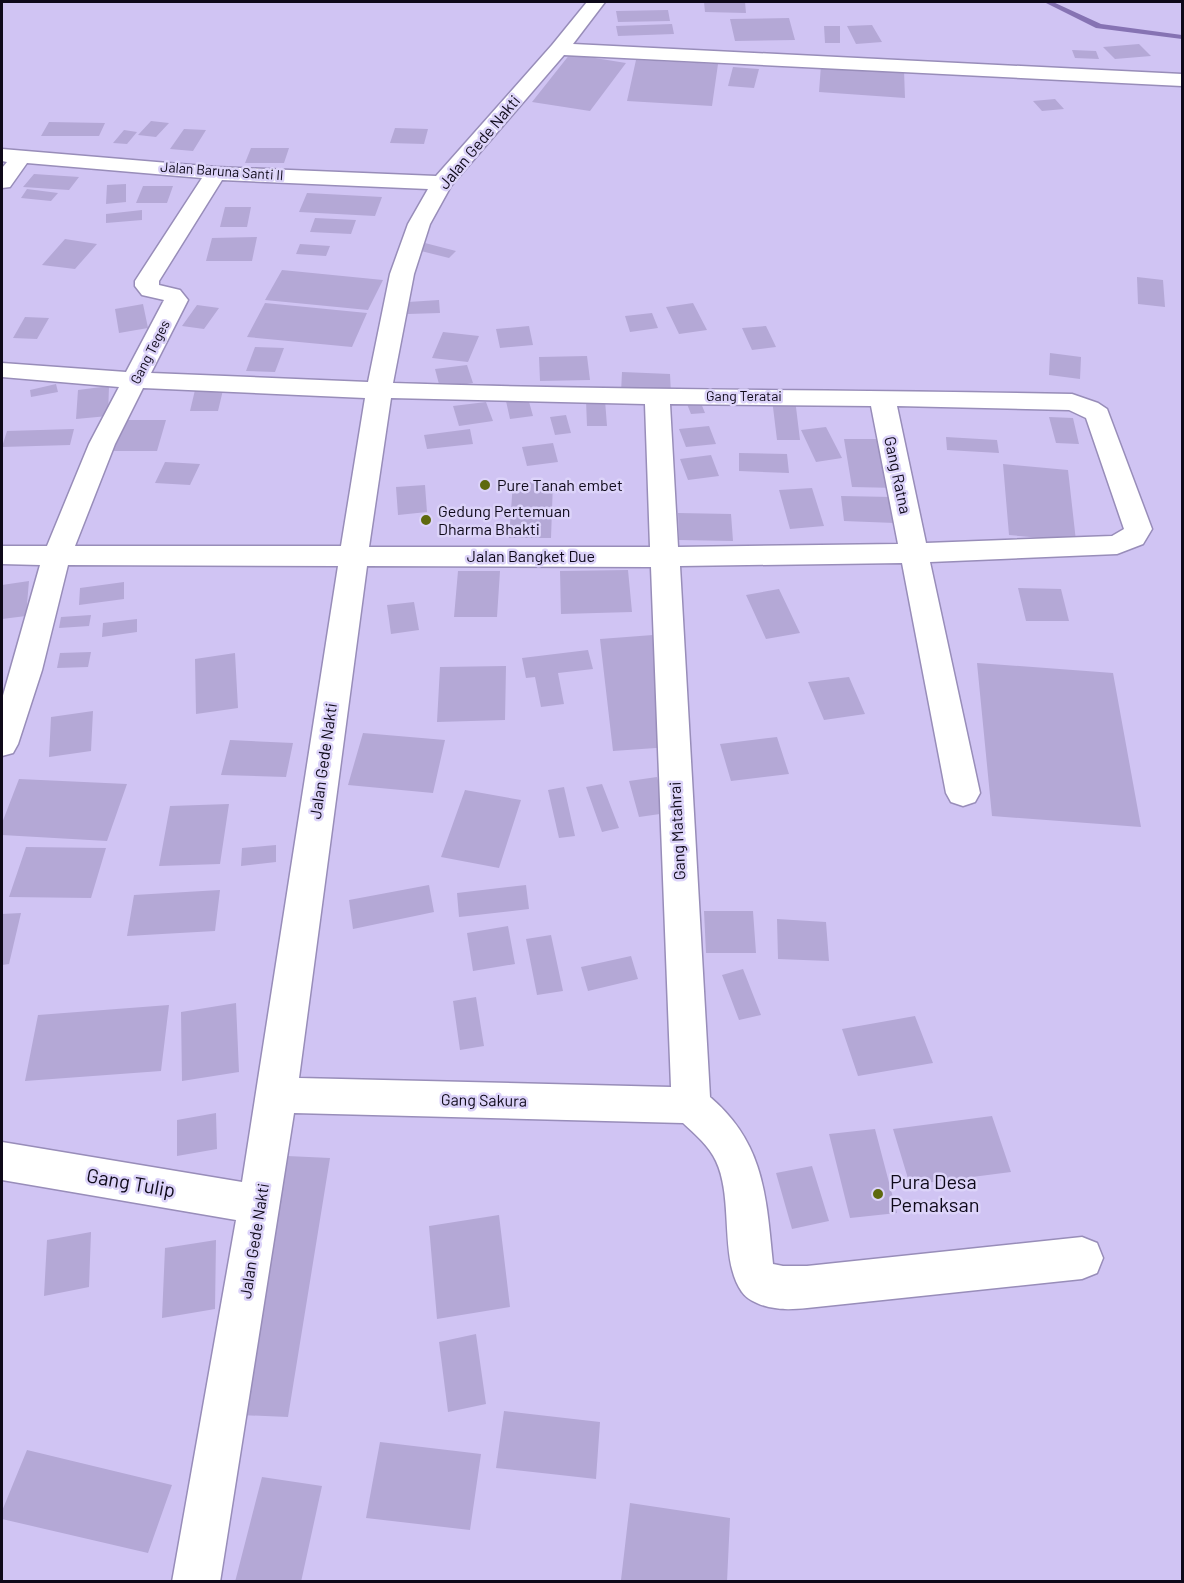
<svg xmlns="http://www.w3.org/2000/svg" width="1184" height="1583" viewBox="0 0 1184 1583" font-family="Barlow,sans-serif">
	<rect width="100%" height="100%" fill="#d0c4f3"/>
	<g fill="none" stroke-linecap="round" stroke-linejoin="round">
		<!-- stream -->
		<path fill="#8673b3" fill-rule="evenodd" d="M1044,2H1053L1101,24L1182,35V39L1096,28Z"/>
	</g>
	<!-- building -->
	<path fill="#b4a8d6" d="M704,2H745L746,13L705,12Z
		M668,10L670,21L618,22L616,11Z
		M789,18L795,40L735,41L730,19Z
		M672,24L674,34L618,36L616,26Z
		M872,25L882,42L856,44L847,26Z
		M824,26H840V43H825Z
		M1139,44L1151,56L1115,59L1103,47Z
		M1072,50L1096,51L1099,59L1075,58Z
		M570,54L626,63L590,111L532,102Z
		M636,60L718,64L712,106L627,101Z
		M821,65L904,70L905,98L819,92Z
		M733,67L759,69L754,88L728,86Z
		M1055,99L1064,109L1042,111L1033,101Z
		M151,121L169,123L156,137L138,135Z
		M49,122L105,123L99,136H41Z
		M395,128L428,129L424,144L390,143Z
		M184,129L206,130L193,151L170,149Z
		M124,130L137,132L127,144L113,143Z
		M251,148H289L284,163H245Z
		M34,174L79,177L69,190L23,187Z
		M126,184V202L106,204L107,185Z
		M143,186H173L167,203H136Z
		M27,189L58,193L51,201L21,198Z
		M307,193L382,197L375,216L299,212Z
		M225,207H251L247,227H220Z
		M142,210V220L106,223V214Z
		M315,218L356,220L351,234L310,232Z
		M257,237L252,261H206L212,238Z
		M65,239L97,244L75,269L42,265Z
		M421,242L456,251L449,258L413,249Z
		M300,244L330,246L326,256L296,254Z
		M282,270L383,280L368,310L265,300Z
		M1137,277L1163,280L1165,307L1138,304Z
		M439,300L440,313L408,314V302Z
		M265,303L367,313L352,347L247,337Z
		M693,303L707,330L679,334L666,307Z
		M143,304L148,328L119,333L115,309Z
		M197,305L219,308L204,329L182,326Z
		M652,313L658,328L630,332L625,316Z
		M25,317L49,318L37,339L13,338Z
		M529,326L533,345L500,348L496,329Z
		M766,326L776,347L752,350L742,328Z
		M443,332L479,336L468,362L432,358Z
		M255,347L284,348L275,372L246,371Z
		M1050,353L1081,357L1080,379L1049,375Z
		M587,356L590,380L540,381L539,357Z
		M467,365L473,383L440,388L435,369Z
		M622,372L670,374L671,394L621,393Z
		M56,384L58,392L31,397L30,390Z
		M109,386L108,416L76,419L78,390Z
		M195,390H223L218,411H190Z
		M528,398L533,416L510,419L506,401Z
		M699,398L705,413L691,414L685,399Z
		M772,399H795L800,440H777Z
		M586,400H605L607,426H587Z
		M486,402L493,421L459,426L453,406Z
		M566,415L571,433L555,435L550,417Z
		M1049,417L1073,418L1079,444L1056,443Z
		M121,420H166L157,451H111Z
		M709,426L716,444L686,447L679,429Z
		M826,427L842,458L816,462L801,430Z
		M74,429L70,445L2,447L7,431Z
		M470,429L473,444L427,449L424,435Z
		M946,437L997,440L999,453L947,450Z
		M844,439H888L898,488L852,487Z
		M553,443L558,462L527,466L522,447Z
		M739,453L787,454L789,473L739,471Z
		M711,455L719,476L688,480L680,459Z
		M165,462L200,464L190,485L155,483Z
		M1003,464L1068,470L1076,541L1009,535Z
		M513,482H553L551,538H509Z
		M425,485L427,512L398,515L396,487Z
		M812,488L824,526L790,529L779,490Z
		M841,496L892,497L895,523L844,521Z
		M678,513L731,514L733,541L679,540Z
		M628,570L632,612L561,614L560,571Z
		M458,571H500L497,617H454Z
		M29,581L26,616L2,619V585Z
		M124,582V599L79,605L80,588Z
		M1018,588L1061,589L1069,621H1026Z
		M779,589L800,633L766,639L746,595Z
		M414,602L419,630L391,634L387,605Z
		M91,615L89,626L59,628L61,617Z
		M137,619V632L102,637L103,623Z
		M653,635L670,747L613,751L600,639Z
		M588,650L593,669L558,673L564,704L541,707L535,677L526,678L522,658Z
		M91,652L88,667L57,668L60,653Z
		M235,653L238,708L196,714L195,659Z
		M977,663L1113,673L1141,827L992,816Z
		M506,666L505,720L437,722L440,667Z
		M849,677L865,714L824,720L808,682Z
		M93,711L91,751L49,757L51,717Z
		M363,733L445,740L433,793L348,785Z
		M777,737L789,774L731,781L720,744Z
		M230,740L293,743L286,777L221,775Z
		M657,777L667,813L639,817L629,781Z
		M19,779L127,784L107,841L2,835V823Z
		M602,784L619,828L602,832L586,787Z
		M564,787L575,836L559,838L548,790Z
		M465,790L521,800L499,868L441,857Z
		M229,804L220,864L159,866L170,806Z
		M276,845V862L241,866L242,848Z
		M26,847L106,848L91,898L9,897Z
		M429,885L434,912L353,929L349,900Z
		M526,885L529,909L459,917L457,893Z
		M220,890L215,931L127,936L134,895Z
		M704,911H753L756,953H706Z
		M21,913L9,964L2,965V914Z
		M777,919L826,922L829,961L778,959Z
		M508,926L515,964L473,971L467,933Z
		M551,935L563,991L537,995L526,939Z
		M631,956L638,979L588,991L581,967Z
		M743,969L761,1015L739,1020L722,975Z
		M476,997L484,1046L460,1050L453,1001Z
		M236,1003L239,1072L182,1081L181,1012Z
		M169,1005L161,1071L25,1081L38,1015Z
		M915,1016L933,1063L858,1076L842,1029Z
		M216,1113L217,1149L177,1156V1120Z
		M992,1116L1011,1172L910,1185L893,1129Z
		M875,1129L897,1213L850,1218L829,1134Z
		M287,1156L330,1158L288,1417L240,1415Z
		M812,1166L829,1221L792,1229L776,1173Z
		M499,1215L510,1307L437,1319L429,1226Z
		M91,1232L89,1287L44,1296L47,1240Z
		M216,1240L215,1309L162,1318L165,1248Z
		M476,1334L486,1404L448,1412L439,1342Z
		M504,1411L600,1422L596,1479L496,1468Z
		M380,1442L481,1454L470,1530L366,1518Z
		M27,1450L172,1485L148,1553L2,1519V1511Z
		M262,1477L322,1486L301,1582H235Z
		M630,1503L730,1518L727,1582L621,1580Z"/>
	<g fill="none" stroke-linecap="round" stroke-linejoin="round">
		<!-- street casing -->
		<g stroke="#988db9" stroke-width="3">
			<path id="street" d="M587,2H605L573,44L1182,74V86L564,55L451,186L430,224L414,274L393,383C620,391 846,389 1072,394L1098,403L1107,409L1152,529L1143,544L1117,554L930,562L980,793L975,802L963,806L951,802L946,793L902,563L680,566L710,1097C765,1144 766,1197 773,1264L783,1266H807L1082,1237L1097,1243L1103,1258L1097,1273L1082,1279L807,1308C796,1309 785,1310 775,1308C764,1307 748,1301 742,1292C719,1260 734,1199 716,1161C709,1146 695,1134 683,1123L294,1113L220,1582H172L236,1220L2,1180V1142L242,1182L338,566L68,565L42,670L18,744L13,753L2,756V699L40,565L2,564V546H47L89,444L119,387L2,377V363L126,372L164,300L142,295L135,286V281L202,178L27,163L10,187L2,188V168L7,162L2,161V149L216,167L436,176L552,45ZM222,180L428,189L408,224L390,274L368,382L151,373L188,300L180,290L159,285V281ZM143,388L365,398L341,546H75L115,444ZM391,398L645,404L650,547H369ZM670,404L871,406L898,544L678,547ZM897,406L1069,410L1086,418L1124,529L1112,536L926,543ZM367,566L651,567L671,1087L299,1078Z"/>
		</g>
		<!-- street -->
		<use href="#street" fill="#fff" fill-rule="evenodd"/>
	</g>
	<!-- markers -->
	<g fill="#5e690e" stroke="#dcd3f9" stroke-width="2">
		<circle cx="485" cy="485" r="6"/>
		<circle cx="426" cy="520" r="6"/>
		<circle cx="878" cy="1194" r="6"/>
	</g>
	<g text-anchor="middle" stroke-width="5" stroke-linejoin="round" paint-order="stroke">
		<!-- far-street labels -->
		<g font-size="14" fill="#0e0919" stroke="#dcd3f9">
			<text transform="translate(222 171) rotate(4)" y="5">Jalan Baruna Santi II</text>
			<text transform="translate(150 352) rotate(-63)" y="5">Gang Teges</text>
			<text x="744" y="401">Gang Teratai</text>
		</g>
		<!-- street labels -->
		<g font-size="16" fill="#0e0919" stroke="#dcd3f9">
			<text transform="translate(479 142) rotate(-50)" y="6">Jalan Gede Nakti</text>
			<text transform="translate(898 475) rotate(78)" y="6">Gang Ratna</text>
			<text x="531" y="562">Jalan Bangket Due</text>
			<text transform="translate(323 761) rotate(-82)" y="6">Jalan Gede Nakti</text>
			<text transform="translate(677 831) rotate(-93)" y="6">Gang Matahrai</text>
			<text transform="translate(484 1100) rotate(1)" y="6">Gang Sakura</text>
			<text transform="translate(254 1241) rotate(-81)" y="6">Jalan Gede Nakti</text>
		</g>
		<!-- poi labels -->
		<g font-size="16" fill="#0e0919" stroke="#dcd3f9" text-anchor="start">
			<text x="497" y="491">Pure Tanah embet</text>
			<text x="438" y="517">Gedung Pertemuan<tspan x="438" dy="18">Dharma Bhakti</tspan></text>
		</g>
		<!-- near-poi labels -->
		<g font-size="20" fill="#0e0919" stroke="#dcd3f9" text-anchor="start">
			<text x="890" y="1189">Pura Desa<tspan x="890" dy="23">Pemaksan</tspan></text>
		</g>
		<!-- near-street labels -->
		<g font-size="20" fill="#0e0919" stroke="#dcd3f9">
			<text transform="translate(131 1183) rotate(10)" y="7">Gang Tulip</text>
		</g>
	</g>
	<!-- border -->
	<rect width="1184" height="1583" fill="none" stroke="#0e0919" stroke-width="6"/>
</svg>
